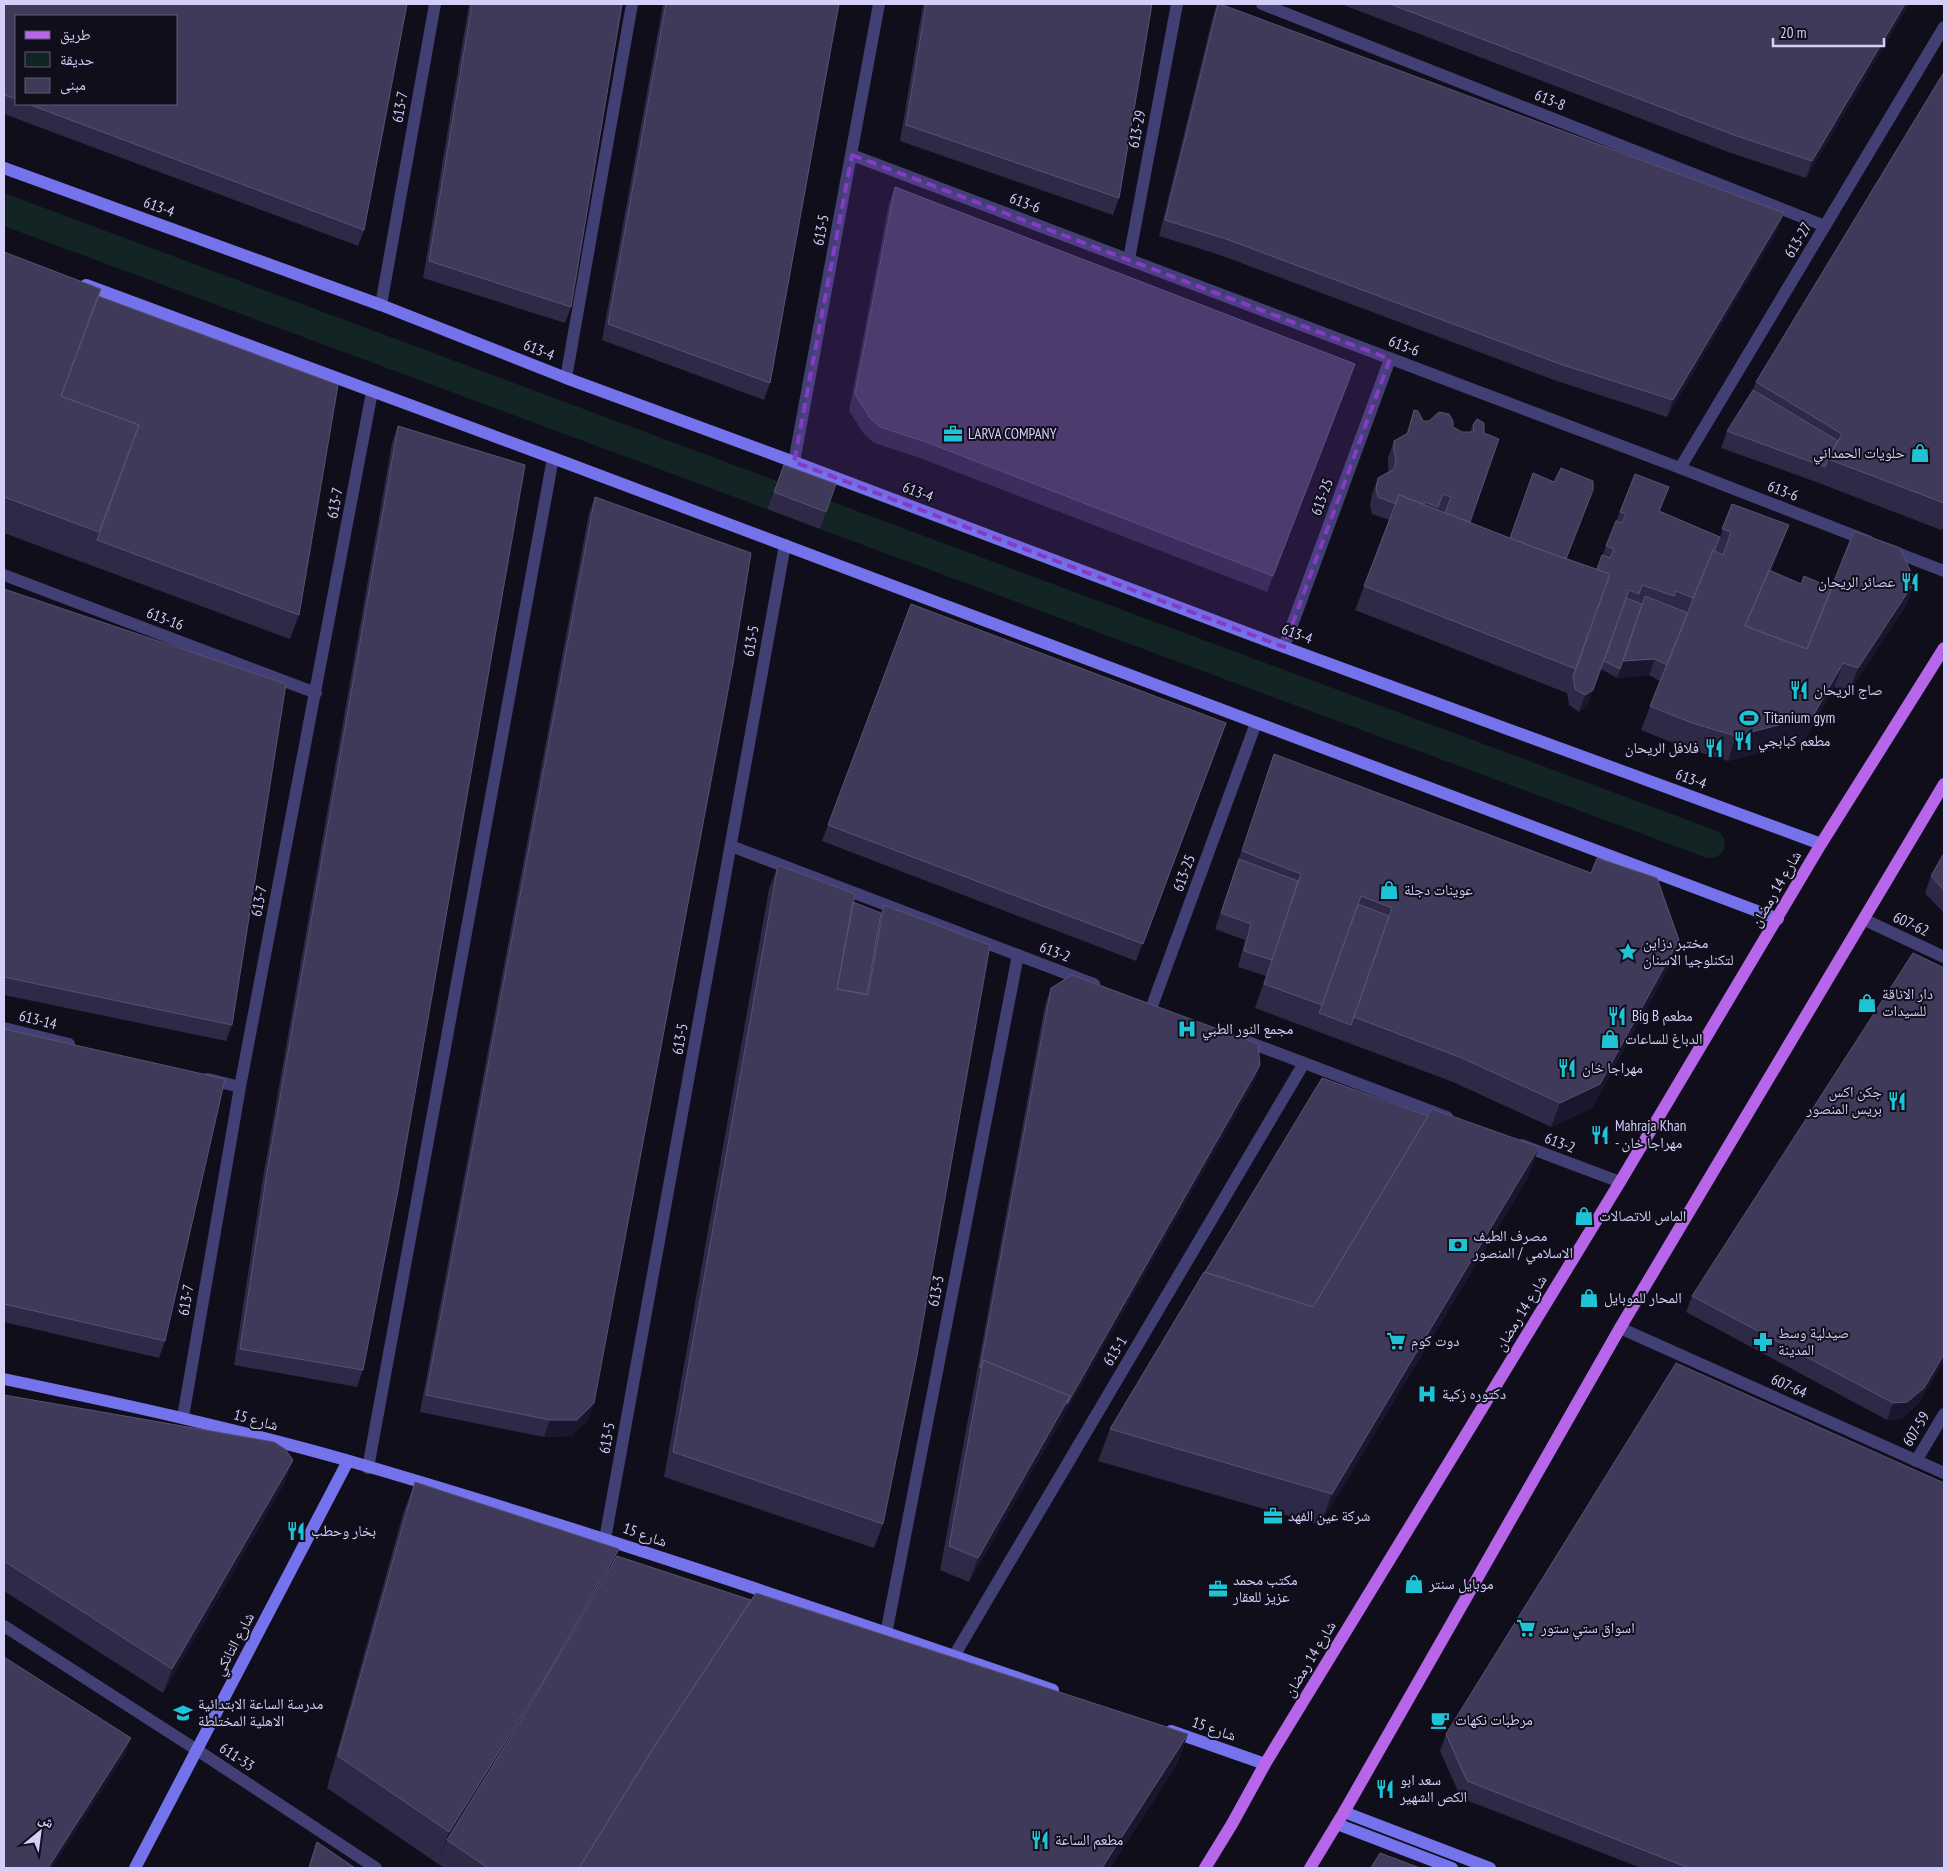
<svg xmlns="http://www.w3.org/2000/svg" width="1948" height="1872" viewBox="0 0 1948 1872" font-family="'PT Sans Narrow','Noto Naskh Arabic',sans-serif">
	<rect width="100%" height="100%" fill="#100e1b"/>
	<!-- green -->
	<path fill="#122424" d="M4,193L777,481L767,509L4,226Z
		M830,501L1720,832L1725,841L1724,850L1717,857L1707,858L820,529Z"/>
	<g fill="none" stroke-linecap="round" stroke-linejoin="round">
		<!-- street -->
		<path stroke="#413f74" stroke-width="12" d="M1262,4L1825,226
			M852,155L1680,468L1868,541
			M1129,259L1177,4
			M381,305L435,4
			M566,378L632,4
			M794,462L879,4
			M1680,468L1944,27
			M1887,549L1944,571
			M4,575L316,693
			M1284,647L1390,359
			M731,846L1094,984
			M1865,920L1944,957
			M1152,1006L1256,723
			M4,1028L69,1044
			M1243,1040L1447,1117
			M208,1079L240,1087
			M1522,1145L1620,1182
			M1620,1328L1944,1473
			M183,1417L240,1087L372,392
			M1916,1461L1944,1414
			M368,1468L553,458
			M605,1539L785,545
			M4,1626L197,1750L376,1868
			M886,1634L1018,955
			M954,1656L1304,1063"/>
		<!-- secondary -->
		<path stroke="#7573eb" stroke-width="12" d="M4,168L381,305L566,378L794,462L1284,647L1821,844
			M86,285L553,458L1778,919
			M4,1379C118,1403 233,1428 346,1460C584,1529 819,1609 1053,1690
			M1171,1731L1265,1764
			M1344,1812L1490,1868
			M1337,1824L1452,1868
			M135,1868L348,1461"/>
		<!-- primary -->
		<path stroke="#b765e9" stroke-width="12" d="M1205,1868L1232,1824L1265,1764L1620,1182L1821,844L1944,648
			M1310,1868L1344,1812L1620,1328L1944,784"/>
	</g>
	<!-- wall -->
	<path fill="#2e2947" fill-rule="evenodd" d="M4,4H407L364,230L358,246L4,114ZM16,16H176V104H16Z
		M469,4H622L571,307L565,323L423,278Z
		M663,4H839L770,383L764,400L602,340Z
		M923,4H1152L1119,198L1113,215L900,141Z
		M1217,4L1784,213L1778,229L1667,417L1554,380L1220,255L1159,236L1212,20Z
		M1341,4H1909L1806,178L1728,152Z
		M1944,72V526L1941,530L1819,483L1721,448L1727,431L1753,390L1756,382Z
		M895,187L1349,381L1267,592L920,458L874,443L864,434L849,411L889,203Z
		M4,252L98,296L299,615L290,639L4,533Z
		M1414,410L1423,421L1453,427L1462,432H1470L1473,425L1477,419L1470,522L1510,538L1597,569L1635,474L1669,487L1660,511L1720,537L1732,504L1789,525L1780,549L1771,571L1801,584L1832,588L1915,581L1906,605L1849,692L1834,687L1804,741L1728,761L1683,747L1641,730L1660,681L1649,675L1617,678L1601,669L1587,706L1579,712L1569,705L1567,693L1355,610L1390,520L1372,514L1370,505L1372,494L1378,478L1389,472L1388,467V458L1394,441L1406,434Z
		M398,426L363,1370L357,1387L234,1365L261,1189L392,443Z
		M784,465L836,484L820,529L767,509Z
		M595,497L588,1420L571,1436L544,1437L420,1412L589,513Z
		M4,589L232,1025L226,1041L4,995Z
		M911,604L1226,723L1136,961L822,841Z
		M1274,754L1679,940L1670,965L1592,1108L1551,1127L1453,1082L1255,1008L1266,976L1238,967L1245,940L1215,929Z
		M1944,853V913L1925,893L1931,876Z
		M778,865L853,902L881,913L884,905L883,1524L874,1548L664,1477L769,889Z
		M1944,968V1360L1918,1404L1901,1419L1887,1420L1686,1312L1692,1296Z
		M1051,988L1260,1065L1254,1082L969,1582L940,1570L1045,1005Z
		M4,1029L165,1341L159,1358L4,1322Z
		M1428,1116L1539,1147L1527,1179L1320,1525L1098,1461L1110,1429L1205,1272Z
		M4,1395L293,1460L284,1484L163,1693L4,1591Z
		M415,1482L619,1549L617,1556L751,1600L1188,1734L1176,1766L1110,1868H444L327,1788L403,1514Z
		M1446,1734L1944,1868H1641L1461,1798L1440,1751Z
		M317,1842L355,1868H308Z"/>
	<!-- shaded-wall -->
	<path fill="#1b162e" d="M1905,4H1909L1806,178L1812,161Z
		M1784,213L1778,229L1667,417L1673,400Z
		M1669,487L1663,503L1653,527L1659,511Z
		M1789,525L1780,549L1743,634L1742,633Z
		M1915,581L1906,605L1849,692L1858,668Z
		M1655,659L1649,675L1617,678L1623,661Z
		M1843,663L1834,687L1804,741L1728,761L1736,736Z
		M1593,690L1587,706L1579,712L1585,695Z
		M1679,940L1670,965L1592,1108L1551,1127L1560,1103Z
		M1260,1065L1254,1082L969,1582L978,1558Z
		M1539,1147L1527,1179L1320,1525L1332,1494Z
		M1944,1354V1360L1918,1404L1901,1419L1887,1420L1893,1403Z
		M594,1403L588,1420L571,1436L544,1437L550,1420Z
		M293,1460L284,1484L163,1693L172,1669Z
		M619,1549L608,1581L447,1840L438,1864L449,1832Z
		M1188,1734L1176,1766L1110,1868H1102Z
		M131,1738L125,1755L52,1868H48Z"/>
	<!-- building -->
	<path fill="#403a5a" stroke="#575273" d="M4,4H407L364,230L28,104H176V16H16V99L4,95Z
		M472,4H622L571,307L429,261Z
		M666,4H839L770,383L608,324Z
		M926,4H1152L1119,198L906,125Z
		M1218,4H1220L1784,213L1673,400L1560,364L1226,239L1165,220Z
		M1390,4H1905L1812,161L1734,135Z
		M1944,72V503L1828,459L1842,434L1756,382Z
		M895,187L1355,364L1273,576L926,442L880,427L870,418L855,394Z
		M4,252L101,289L61,396L139,425L99,532L4,497Z
		M98,296L338,385L299,615L97,540L139,425L61,396Z
		M1753,390L1838,441L1828,459L1825,467L1727,431Z
		M1414,410L1418,411L1423,421H1429L1439,412L1449,414L1453,421V427L1462,432H1474L1473,425L1477,419L1484,423V433L1499,439L1470,522L1445,513L1451,497L1443,494L1438,507L1425,502L1424,504L1399,495L1396,504L1378,497L1376,489L1378,478L1394,469L1396,459L1394,450V441L1408,433Z
		M398,426L525,465L397,1196L363,1370L240,1349L267,1172Z
		M784,465L836,484L826,512L774,492Z
		M1561,468L1593,481V490L1566,559L1510,538L1533,473L1554,482Z
		M1635,474L1669,487L1659,511L1720,537L1714,551L1713,550L1693,598L1676,591L1674,596L1642,585L1639,594L1629,590L1593,690L1585,695L1575,689L1573,676L1610,574L1597,569L1602,555L1610,558L1614,549L1606,546L1616,521L1622,523L1626,514L1620,512Z
		M1399,495L1533,547L1610,574L1576,669L1364,586Z
		M595,497L751,553L733,664L594,1403L577,1420H550L426,1395Z
		M1732,504L1789,525L1745,626L1807,649L1854,531L1900,548L1915,581L1858,668L1843,663L1813,716L1736,736L1692,723L1650,706L1713,550L1723,555L1731,532L1722,529Z
		M1769,570L1801,584L1804,576L1832,588L1807,649L1745,626Z
		M4,589L286,684L232,1025L4,977Z
		M1645,596L1688,613L1667,665L1655,659L1623,661Z
		M1626,598L1642,604L1620,669L1604,661Z
		M911,604L1226,723L1143,944L828,825Z
		M1274,754L1591,873L1597,858L1657,878L1679,940L1600,1084L1560,1103L1462,1058L1354,1017L1392,908L1361,896L1322,1005L1264,984L1301,874L1242,851Z
		M1944,853V890L1931,876Z
		M1239,859L1298,881L1272,960L1244,951L1251,924L1221,913Z
		M778,865L855,894L837,989L868,995L884,905L990,945L916,1361L883,1524L673,1452Z
		M853,902L881,913L867,994L837,989Z
		M1358,904L1389,916L1351,1025L1319,1013Z
		M1913,953L1944,968V1354L1924,1388L1907,1402L1893,1403L1692,1296Z
		M1072,975L1258,1044L1260,1065L1067,1404L1070,1396L983,1360L980,1368L1051,988Z
		M4,1029L225,1079L165,1341L4,1304Z
		M1322,1078L1428,1116L1313,1307L1205,1272Z
		M1432,1109L1539,1147L1332,1494L1110,1429L1204,1272L1313,1307Z
		M983,1360L1070,1396L978,1558L949,1546Z
		M1676,1363L1944,1483V1868H1689L1467,1781L1446,1734Z
		M4,1395L274,1442L285,1449L293,1460L172,1669L4,1561Z
		M415,1482L619,1549L541,1685L449,1832L338,1756Z
		M617,1556L751,1600L652,1750L579,1868H488L447,1840L538,1692Z
		M756,1593L1188,1734L1102,1868H579L652,1750Z
		M4,1657L131,1738L48,1868H4Z
		M317,1842L355,1868H309Z
		M1380,1853L1420,1868H1371Z"/>
	<!-- marked area -->
	<path fill="#843cc5" fill-opacity="0.2" stroke="#843cc5" stroke-width="4" stroke-dasharray="10 6" stroke-linejoin="round" d="M852,155L1390,359L1284,647L794,462Z"/>
	<!-- icons -->
	<defs>
		<g id="office-bare" transform="scale(1.5)"><path d="M-6-3h4V-5.5h4V-3h4V5H-6ZM-1-4.5V-3h2v-1.5ZM-6 0V1H6V0Z" fill="#1ec4d5" stroke="#100e1b" stroke-width="2.5" paint-order="stroke"/></g>
		<g id="shop-bare" transform="scale(1.5)"><path d="M-5-2.5h2.3a2.7 3.5 0 0 1 5.4 0H5L5.5 6h-11ZM-1.5-2.5h3a1.5 2.3 0 0 0-3 0Z" fill="#1ec4d5" stroke="#100e1b" stroke-width="2.5" paint-order="stroke"/></g>
		<g id="restaurant-bare" transform="scale(1.5)"><path d="M-5-6h1v4h1v-4h1v4h1v-4h1v5L-1.5 .5V6h-2V.5L-5-1ZM5-6V6H3V1.5H1.5Q1.5-4 5-6Z" fill="#1ec4d5" stroke="#100e1b" stroke-width="2.5" paint-order="stroke"/></g>
		<g id="stadium-bare" transform="scale(1.5)"><path d="M0-5a6.5 5 0 1 0 0 10a6.5 5 0 1 0 0-10ZM-3.5-1.8h7v3.6h-7Z" fill="#1ec4d5" stroke="#100e1b" stroke-width="2.5" paint-order="stroke"/></g>
		<g id="sight-bare" transform="scale(1.5)"><path d="M0-6L1.8-2.2L6-1.7L2.9 1.2L3.7 5.4L0 3.3L-3.7 5.4L-2.9 1.2L-6-1.7L-1.8-2.2Z" fill="#1ec4d5" stroke="#100e1b" stroke-width="2.5" paint-order="stroke"/></g>
		<g id="hospital-bare" transform="scale(1.5)"><path d="M-5-5h3v3.5h4V-5h3V5h-3V1.5h-4V5h-3Z" fill="#1ec4d5" stroke="#100e1b" stroke-width="2.5" paint-order="stroke"/></g>
		<g id="bank-bare" transform="scale(1.5)"><path d="M-6-4H6V4H-6ZM0-2.3a2.3 2.3 0 1 0 0 4.6a2.3 2.3 0 1 0 0-4.6Z" fill="#1ec4d5" stroke="#100e1b" stroke-width="2.5" paint-order="stroke"/></g>
		<g id="supermarket-bare" transform="scale(1.5)"><path d="M-6-5.5h2.5l.6 2H6L4.5 2H-2.5L-4.4-4H-6ZM-1.5 3.2a1.3 1.3 0 1 0 .1 0ZM3 3.2a1.3 1.3 0 1 0 .1 0Z" fill="#1ec4d5" stroke="#100e1b" stroke-width="2.5" paint-order="stroke"/></g>
		<g id="pharmacy-bare" transform="scale(1.5)"><path d="M-2-6h4v4h4v4h-4v4h-4v-4h-4v-4h4Z" fill="#1ec4d5" stroke="#100e1b" stroke-width="2.5" paint-order="stroke"/></g>
		<g id="school-bare" transform="scale(1.5)"><path d="M0-5L7-2L0 1L-7-2ZM-4 1L0 2.5L4 1V4Q0 6-4 4Z" fill="#1ec4d5" stroke="#100e1b" stroke-width="2.5" paint-order="stroke"/></g>
		<g id="cafe-bare" transform="scale(1.5)"><path d="M-5.5-4.5H6V0H3Q3 3.5 0 3.5H-2.5Q-5.5 3.5-5.5 0ZM3-3.2v2h1.7v-2ZM-6 4.5H4V6H-6Z" fill="#1ec4d5" stroke="#100e1b" stroke-width="2.5" paint-order="stroke"/></g>
	</defs>
	<g fill-rule="evenodd">
		<use href="#office-bare" x="953" y="434"/>
		<use href="#shop-bare" x="1920" y="453"/>
		<use href="#restaurant-bare" x="1910" y="582"/>
		<use href="#restaurant-bare" x="1799" y="690"/>
		<use href="#stadium-bare" x="1749" y="718"/>
		<use href="#restaurant-bare" x="1743" y="741"/>
		<use href="#restaurant-bare" x="1714" y="748"/>
		<use href="#shop-bare" x="1389" y="890"/>
		<use href="#sight-bare" x="1628" y="952"/>
		<use href="#shop-bare" x="1867" y="1003"/>
		<use href="#restaurant-bare" x="1617" y="1016"/>
		<use href="#hospital-bare" x="1187" y="1029"/>
		<use href="#shop-bare" x="1610" y="1039"/>
		<use href="#restaurant-bare" x="1567" y="1068"/>
		<use href="#restaurant-bare" x="1897" y="1101"/>
		<use href="#restaurant-bare" x="1600" y="1135"/>
		<use href="#shop-bare" x="1584" y="1216"/>
		<use href="#bank-bare" x="1458" y="1245"/>
		<use href="#shop-bare" x="1589" y="1298"/>
		<use href="#supermarket-bare" x="1396" y="1341"/>
		<use href="#pharmacy-bare" x="1763" y="1342"/>
		<use href="#hospital-bare" x="1427" y="1394"/>
		<use href="#office-bare" x="1273" y="1516"/>
		<use href="#restaurant-bare" x="296" y="1531"/>
		<use href="#shop-bare" x="1414" y="1584"/>
		<use href="#office-bare" x="1218" y="1589"/>
		<use href="#supermarket-bare" x="1526" y="1628"/>
		<use href="#school-bare" x="183" y="1713"/>
		<use href="#cafe-bare" x="1440" y="1720"/>
		<use href="#restaurant-bare" x="1385" y="1789"/>
		<use href="#restaurant-bare" x="1040" y="1840"/>
	</g>
	<g text-anchor="middle" stroke-width="4" stroke-linejoin="round" paint-order="stroke">
		<!-- street labels -->
		<g font-size="15" fill="#d3cff8" stroke="#100e1b">
			<text transform="translate(1550 100) rotate(22)" y="5">613-8</text>
			<text transform="translate(400 107) rotate(-80)" y="5">613-7</text>
			<text transform="translate(1137 129) rotate(-79)" y="5">613-29</text>
			<text transform="translate(1025 203) rotate(21)" y="5">613-6</text>
			<text transform="translate(159 207) rotate(20)" y="5">613-4</text>
			<text transform="translate(821 230) rotate(-79)" y="5">613-5</text>
			<text transform="translate(1798 240) rotate(-59)" y="5">613-27</text>
			<text transform="translate(1404 346) rotate(21)" y="5">613-6</text>
			<text transform="translate(539 350) rotate(22)" y="5">613-4</text>
			<text transform="translate(1783 491) rotate(21)" y="5">613-6</text>
			<text transform="translate(918 492) rotate(21)" y="5">613-4</text>
			<text transform="translate(1322 497) rotate(-70)" y="5">613-25</text>
			<text transform="translate(335 503) rotate(-79)" y="5">613-7</text>
			<text transform="translate(165 619) rotate(21)" y="5">613-16</text>
			<text transform="translate(1297 634) rotate(20)" y="5">613-4</text>
			<text transform="translate(751 641) rotate(-80)" y="5">613-5</text>
			<text transform="translate(1691 779) rotate(20)" y="5">613-4</text>
			<text transform="translate(1184 873) rotate(-70)" y="5">613-25</text>
			<text transform="translate(1776 889) rotate(-60)" y="5">شارع 14 رمضان</text>
			<text transform="translate(259 901) rotate(-79)" y="5">613-7</text>
			<text transform="translate(1911 924) rotate(25)" y="5">607-62</text>
			<text transform="translate(1055 952) rotate(21)" y="5">613-2</text>
			<text transform="translate(38 1020) rotate(14)" y="5">613-14</text>
			<text transform="translate(680 1039) rotate(-80)" y="5">613-5</text>
			<text transform="translate(1560 1143) rotate(21)" y="5">613-2</text>
			<text transform="translate(936 1291) rotate(-79)" y="5">613-3</text>
			<text transform="translate(186 1300) rotate(-80)" y="5">613-7</text>
			<text transform="translate(1521 1313) rotate(-59)" y="5">شارع 14 رمضان</text>
			<text transform="translate(1115 1351) rotate(-59)" y="5">613-1</text>
			<text transform="translate(1789 1386) rotate(24)" y="5">607-64</text>
			<text transform="translate(256 1420) rotate(15)" y="5">شارع 15</text>
			<text transform="translate(1916 1429) rotate(-59)" y="5">607-59</text>
			<text transform="translate(607 1438) rotate(-80)" y="5">613-5</text>
			<text transform="translate(645 1535) rotate(19)" y="5">شارع 15</text>
			<text transform="translate(234 1644) rotate(-62)" y="5">شارع التانكي</text>
			<text transform="translate(1310 1659) rotate(-59)" y="5">شارع 14 رمضان</text>
			<text transform="translate(1214 1729) rotate(19)" y="5">شارع 15</text>
			<text transform="translate(237 1757) rotate(33)" y="5">611-33</text>
		</g>
		<!-- poi labels -->
		<g font-size="15" fill="#d3cff8" stroke="#100e1b" text-anchor="start">
			<text x="968" y="439">LARVA COMPANY</text>
			<text x="1905" y="458" text-anchor="end">حلويات الحمداني</text>
			<text x="1895" y="587" text-anchor="end">عصائر الريحان</text>
			<text x="1814" y="695">صاج الريحان</text>
			<text x="1764" y="723">Titanium gym</text>
			<text x="1758" y="746">مطعم كبابجي</text>
			<text x="1699" y="753" text-anchor="end">فلافل الريحان</text>
			<text x="1404" y="895">عوينات دجلة</text>
			<text x="1643" y="948">مختبر دزاين<tspan x="1643" dy="17">لتكنلوجيا الاسنان</tspan></text>
			<text x="1882" y="999">دار الاناقة<tspan x="1882" dy="17">للسيدات</tspan></text>
			<text x="1632" y="1021">Big B مطعم</text>
			<text x="1202" y="1034">مجمع النور الطبي</text>
			<text x="1625" y="1044">الدباغ للساعات</text>
			<text x="1582" y="1073">مهراجا خان</text>
			<text x="1882" y="1097" text-anchor="end">جكن اكس<tspan x="1882" dy="17">بريس المنصور</tspan></text>
			<text x="1615" y="1131">Mahraja Khan<tspan x="1615" dy="17">- مهراجا خان</tspan></text>
			<text x="1599" y="1221">الماس للاتصالات</text>
			<text x="1473" y="1241">مصرف الطيف<tspan x="1473" dy="17">الاسلامي / المنصور</tspan></text>
			<text x="1604" y="1303">المحار للموبايل</text>
			<text x="1778" y="1338">صيدلية وسط<tspan x="1778" dy="17">المدينة</tspan></text>
			<text x="1411" y="1346">دوت كوم</text>
			<text x="1442" y="1399">دكتوره زكية</text>
			<text x="1288" y="1521">شركة عين الفهد</text>
			<text x="311" y="1536">بخار وحطب</text>
			<text x="1233" y="1585">مكتب محمد<tspan x="1233" dy="17">عزيز للعقار</tspan></text>
			<text x="1429" y="1589">موبايل سنتر</text>
			<text x="1541" y="1633">اسواق ستي ستور</text>
			<text x="198" y="1709">مدرسة الساعة الابتدائية<tspan x="198" dy="17">الاهلية المختلطة</tspan></text>
			<text x="1455" y="1725">مرطبات نكهات</text>
			<text x="1400" y="1785">سعد ابو<tspan x="1400" dy="17">الكص الشهير</tspan></text>
			<text x="1055" y="1845">مطعم الساعة</text>
		</g>
	</g>
	<!-- border -->
	<rect width="1948" height="1872" fill="none" stroke="#d3cff8" stroke-width="10"/>
	<!-- legend -->
	<rect x="15" y="15" width="162" height="90" fill="#100e1b" stroke="#5e5b73"/>
	<rect x="25" y="31" width="25" height="8" fill="#b765e9" stroke="#5e5b73"/>
	<text x="60" y="40" font-size="15" fill="#d3cff8">طريق</text>
	<rect x="25" y="52" width="25" height="15" fill="#122424" stroke="#5e5b73"/>
	<text x="60" y="65" font-size="15" fill="#d3cff8">حديقة</text>
	<rect x="25" y="78" width="25" height="15" fill="#403a5a" stroke="#5e5b73"/>
	<text x="60" y="90" font-size="15" fill="#d3cff8">مبنى</text>
	<!-- north arrow -->
	<g transform="translate(40 1832) rotate(29)" stroke="#100e1b" stroke-width="4" paint-order="stroke">
	<path d="M0-4L9 19L0 12L-9 19Z" fill="#d3cff8"/>
	<text y="-8" font-size="14" font-weight="bold" text-anchor="middle" fill="#d3cff8">ش</text>
	</g>
	<!-- scale -->
	<path d="M1773 38v8h111v-8" fill="none" stroke="#d3cff8" stroke-width="2.5"/>
	<text x="1780" y="38" font-size="15" fill="#d3cff8" stroke="#100e1b" stroke-width="4" paint-order="stroke">20 m</text>
</svg>
